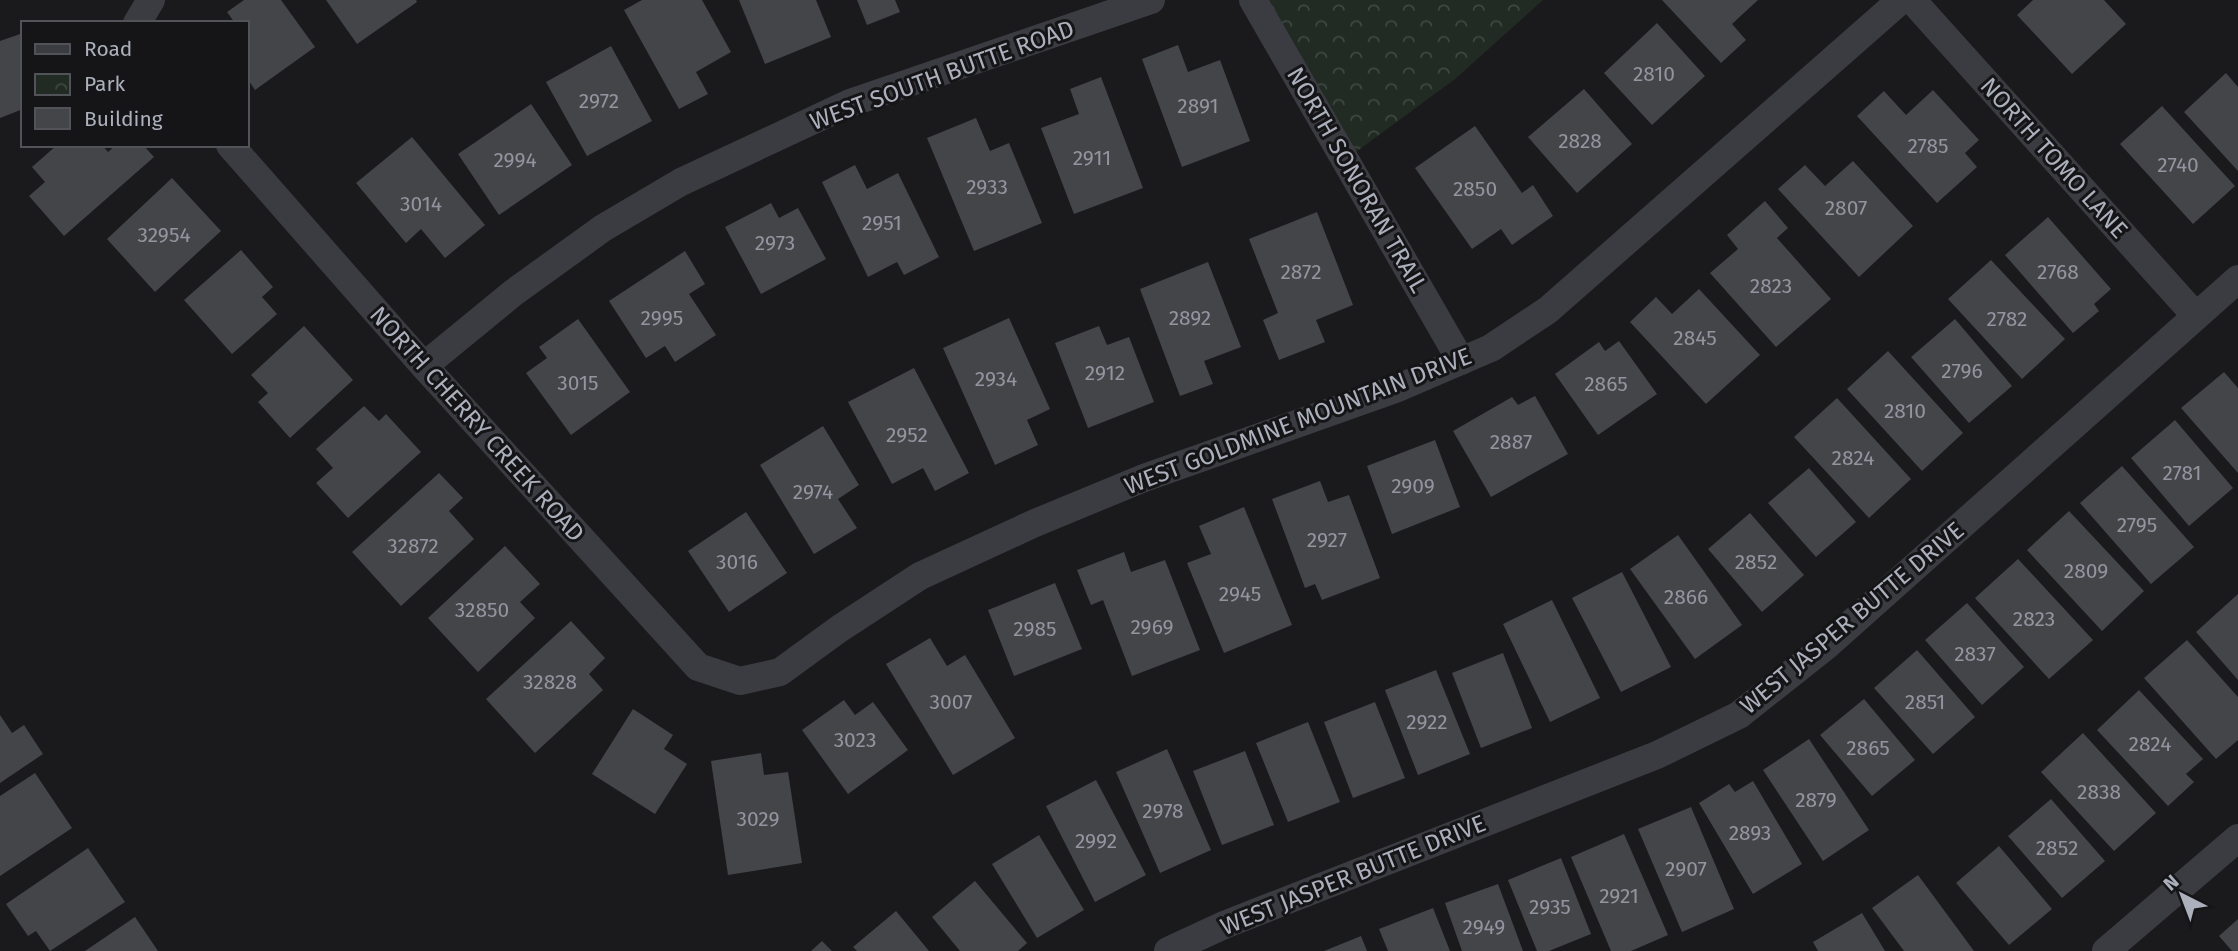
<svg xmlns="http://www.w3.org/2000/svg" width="2238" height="951" viewBox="0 0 2238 951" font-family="'Fira Sans',sans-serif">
	<defs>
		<pattern id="park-crowns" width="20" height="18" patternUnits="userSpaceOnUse" patternTransform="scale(1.75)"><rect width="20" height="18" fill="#212b23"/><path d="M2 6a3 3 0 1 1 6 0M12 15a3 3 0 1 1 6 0" fill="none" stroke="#3f4741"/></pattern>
	</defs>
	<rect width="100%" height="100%" fill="#1a1a1c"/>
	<!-- park -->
	<path fill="url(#park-crowns)" d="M1253,0H1543L1455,79L1345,160Z"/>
	<!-- building -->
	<path fill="#444549" d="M244,0H281L315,47L255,90L247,78V23H235L227,12Z
		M326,0H416L417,2L357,44Z
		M642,0H702L731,52L696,72L708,94L679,109L624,10Z
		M739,0H816L831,37L765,64Z
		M857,0H895L900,12L867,25Z
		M1662,0H1758L1732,24L1746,40L1721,63Z
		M2033,0H2104L2126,24L2072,74L2017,15Z
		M1657,23L1705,76L1652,125L1604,73Z
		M23,33V109L0,118V41Z
		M1178,45L1188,72L1220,60L1250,141L1182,167L1142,59Z
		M611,46L652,121L587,156L546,82Z
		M2226,73L2238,87V171L2184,112Z
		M1101,77L1143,188L1074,214L1041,128L1079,114L1070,89Z
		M1584,89L1632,144L1577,193L1528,137Z
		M1933,90L1979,140L1965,153L1977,167L1937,203L1857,116L1884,91L1906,115Z
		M531,104L572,165L499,215L458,154Z
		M2162,106L2235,186L2193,224L2120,144Z
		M976,118L990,151L1009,143L1042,223L974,251L927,138Z
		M1475,126L1522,193L1533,185L1553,216L1512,245L1501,229L1472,249L1415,168Z
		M412,137L485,225L445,258L421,229L406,243L356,183Z
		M57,145H102L108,152L116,145H143L154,157L64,236L29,196L45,182L32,167Z
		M1853,161L1913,226L1859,277L1778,189L1805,165L1825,186Z
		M855,165L867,189L898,173L939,257L904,275L897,262L868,277L822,182Z
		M172,178L221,231L155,292L107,239Z
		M1765,201L1788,228L1777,238L1831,299L1776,347L1710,273L1738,249L1727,235Z
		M771,203L779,218L798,208L826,259L761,294L725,227Z
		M1317,212L1353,305L1316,320L1325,342L1279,360L1263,320L1278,313L1249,239Z
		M2048,217L2111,289L2094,304L2099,311L2073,333L2005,255Z
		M241,250L273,287L262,297L277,314L232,354L184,300Z
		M685,251L705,284L689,294L716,335L675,362L665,346L646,358L609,301Z
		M1991,260L2065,339L2022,379L1948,299Z
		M1208,262L1241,347L1204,361L1213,384L1180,396L1140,289Z
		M1699,289L1760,355L1706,404L1630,322L1656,297L1672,314Z
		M1009,318L1050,409L1027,420L1038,445L995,465L943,348Z
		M578,319L630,392L571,435L526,373L547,358L539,347Z
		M1955,319L2012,386L1969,423L1911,357Z
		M304,326L353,380L290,438L258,402L268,393L251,375Z
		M1099,326L1107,345L1129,337L1154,402L1088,428L1055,343Z
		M1619,341L1657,394L1598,435L1555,374L1599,342L1605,351Z
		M1888,351L1963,433L1922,471L1847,389Z
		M914,368L969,473L935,491L923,468L892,484L848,402Z
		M2224,372L2238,388V473L2181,408Z
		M1535,396L1568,454L1491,497L1453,431L1512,397L1518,405Z
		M1837,398L1911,479L1869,518L1794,437Z
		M364,406L379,421L386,414L421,452L348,518L316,483L333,468L316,449Z
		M2175,420L2233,488L2189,526L2131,458Z
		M823,426L859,485L838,499L857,528L814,554L760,465Z
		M1435,440L1460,507L1392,534L1367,466Z
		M2122,466L2194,547L2151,584L2080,503Z
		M1809,468L1856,522L1816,557L1768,503Z
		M439,473L463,498L449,511L474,539L401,606L352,552Z
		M1320,481L1328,502L1349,495L1380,578L1322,600L1315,584L1305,588L1272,499Z
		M1244,507L1292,625L1224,653L1187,563L1211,554L1199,526Z
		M2069,511L2144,591L2102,631L2027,550Z
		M746,512L787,573L729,612L688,551Z
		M1750,513L1804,575L1762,612L1708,549Z
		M1678,535L1742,625L1695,659L1630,569Z
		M505,546L540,584L520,602L535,618L478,672L428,618Z
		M1124,552L1131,572L1165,560L1200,650L1132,676L1103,600L1091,605L1077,570Z
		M2018,559L2093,640L2049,679L1975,598Z
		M1622,572L1671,667L1621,692L1572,598Z
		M1055,583L1082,649L1014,676L988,610Z
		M2238,594V680L2196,632Z
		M1552,600L1600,698L1550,722L1503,624Z
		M1967,603L2024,667L1982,705L1925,640Z
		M571,621L605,658L589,674L603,690L535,753L486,699Z
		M930,638L947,666L965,655L1015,738L953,775L886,664Z
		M2187,640L2238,697V740L2216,759L2144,678Z
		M1917,650L1975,717L1933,754L1874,688Z
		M1503,653L1532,728L1481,748L1452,673Z
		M1436,670L1470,754L1418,775L1385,690Z
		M2139,690L2203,759L2186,774L2194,782L2168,806L2097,730Z
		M1864,699L1915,760L1872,796L1820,735Z
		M844,700L855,715L873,702L908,750L848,794L802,730Z
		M1375,702L1405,778L1353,798L1324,722Z
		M633,709L673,735L664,749L687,764L655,814L592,774Z
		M0,715L12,733L24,725L43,754L0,783Z
		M1308,722L1340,802L1288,822L1256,743Z
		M2083,733L2156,813L2114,851L2041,772Z
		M1809,739L1869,830L1823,861L1763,770Z
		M1167,749L1211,850L1160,873L1116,772Z
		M1245,751L1274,825L1222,845L1193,771Z
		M761,753L764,775L788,772L802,863L728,875L711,761Z
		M35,773L72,828L0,876V796Z
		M1096,780L1146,875L1095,902L1046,806Z
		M1753,781L1802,864L1753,894L1699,803L1729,784L1735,792Z
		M2051,799L2105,861L2062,898L2008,836Z
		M1691,807L1734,909L1682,932L1638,829Z
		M1624,834L1668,935L1631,951H1611L1571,857Z
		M1039,835L1084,910L1037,938L992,864Z
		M1999,846L2052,909L2009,945L1956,883Z
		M88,848L125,902L50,951L36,931L28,936L6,904Z
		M1561,858L1591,934L1549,951H1537L1508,880Z
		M1918,875L1974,951H1904L1872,908Z
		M975,881L1027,943L1018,951H960L932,917Z
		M1498,884L1523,951H1462L1445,903Z
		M1433,908L1450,951H1388L1379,929Z
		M896,911L929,951H857L853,947Z
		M1862,913L1885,951H1818L1813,942Z
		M135,917L158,951H85Z
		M2238,919V951H2232L2219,936Z
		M1361,936L1367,951H1324Z
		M822,941L832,951H811Z"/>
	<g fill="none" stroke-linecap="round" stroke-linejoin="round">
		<!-- minor -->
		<path stroke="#3b3b42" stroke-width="28" d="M1253,0L1461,361
			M1912,0L2196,316
			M137,23L151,0
			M230,145L424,366L698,667L740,681L780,672L839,629L920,576L1035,523L1144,478L1398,388L1491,348L1548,310L1901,0
			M424,366L513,293L603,228L681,182L850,103L1151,0
			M1168,951L1224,925L1657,755L1739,715L1826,646L2238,279
			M2106,951L2238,838"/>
	</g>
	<g text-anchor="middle" stroke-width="6" stroke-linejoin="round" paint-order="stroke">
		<!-- number labels -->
		<g font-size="21" fill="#92959f">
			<text x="1654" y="81">2810</text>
			<text x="599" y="108">2972</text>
			<text x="1198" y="113">2891</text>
			<text x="1580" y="148">2828</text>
			<text x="1928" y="153">2785</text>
			<text x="1092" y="165">2911</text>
			<text x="515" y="167">2994</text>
			<text x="2178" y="172">2740</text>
			<text x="987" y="194">2933</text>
			<text x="1475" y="196">2850</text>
			<text x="421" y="211">3014</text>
			<text x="1846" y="215">2807</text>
			<text x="882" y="230">2951</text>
			<text x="164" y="242">32954</text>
			<text x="775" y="250">2973</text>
			<text x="1301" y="279">2872</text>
			<text x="2058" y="279">2768</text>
			<text x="1771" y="293">2823</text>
			<text x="662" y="325">2995</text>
			<text x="1190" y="325">2892</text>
			<text x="2007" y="326">2782</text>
			<text x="1695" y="345">2845</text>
			<text x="1962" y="378">2796</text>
			<text x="1105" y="380">2912</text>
			<text x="996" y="386">2934</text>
			<text x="578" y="390">3015</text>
			<text x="1606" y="391">2865</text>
			<text x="1905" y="418">2810</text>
			<text x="907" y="442">2952</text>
			<text x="1511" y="449">2887</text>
			<text x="1853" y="465">2824</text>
			<text x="2182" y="480">2781</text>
			<text x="1413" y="493">2909</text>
			<text x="813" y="499">2974</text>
			<text x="2137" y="532">2795</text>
			<text x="1327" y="547">2927</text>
			<text x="413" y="553">32872</text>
			<text x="737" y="569">3016</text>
			<text x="1756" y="569">2852</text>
			<text x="2086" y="578">2809</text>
			<text x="1240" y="601">2945</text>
			<text x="1686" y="604">2866</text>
			<text x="482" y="617">32850</text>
			<text x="2034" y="626">2823</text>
			<text x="1152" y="634">2969</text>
			<text x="1035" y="636">2985</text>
			<text x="1975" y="661">2837</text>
			<text x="550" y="689">32828</text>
			<text x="951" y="709">3007</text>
			<text x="1925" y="709">2851</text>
			<text x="1427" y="729">2922</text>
			<text x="855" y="747">3023</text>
			<text x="2150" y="751">2824</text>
			<text x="1868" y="755">2865</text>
			<text x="2099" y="799">2838</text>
			<text x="1816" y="807">2879</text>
			<text x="1163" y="818">2978</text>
			<text x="758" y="826">3029</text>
			<text x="1750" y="840">2893</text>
			<text x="1096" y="848">2992</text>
			<text x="2057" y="855">2852</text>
			<text x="1686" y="876">2907</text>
			<text x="1619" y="903">2921</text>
			<text x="1550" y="914">2935</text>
			<text x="1484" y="934">2949</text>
		</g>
		<!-- street labels -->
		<g font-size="24" fill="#acb0bc" stroke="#151517">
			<text transform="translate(942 75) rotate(-20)" y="8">WEST SOUTH BUTTE ROAD</text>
			<text transform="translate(2054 158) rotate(48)" y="8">NORTH TOMO LANE</text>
			<text transform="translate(1357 180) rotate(60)" y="8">NORTH SONORAN TRAIL</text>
			<text transform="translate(1298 421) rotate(-21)" y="8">WEST GOLDMINE MOUNTAIN DRIVE</text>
			<text transform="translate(477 424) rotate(48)" y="8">NORTH CHERRY CREEK ROAD</text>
			<text transform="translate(1852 618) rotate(-40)" y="8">WEST JASPER BUTTE DRIVE</text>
			<text transform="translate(1353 875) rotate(-22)" y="8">WEST JASPER BUTTE DRIVE</text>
		</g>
	</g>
	<!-- legend -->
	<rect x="21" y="21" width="228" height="126" fill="#151517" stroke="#515359" stroke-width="2"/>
	<rect x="35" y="44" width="35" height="10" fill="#3b3b42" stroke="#515359" stroke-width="2"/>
	<text x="84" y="56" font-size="21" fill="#acb0bc">Road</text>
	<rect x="35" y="74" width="35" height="21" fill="url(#park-crowns)" stroke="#515359" stroke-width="2"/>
	<text x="84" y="91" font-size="21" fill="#acb0bc">Park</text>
	<rect x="35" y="108" width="35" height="21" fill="#444549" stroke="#515359" stroke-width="2"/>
	<text x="84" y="126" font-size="21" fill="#acb0bc">Building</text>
	<!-- north arrow -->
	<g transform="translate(2182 895) rotate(318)" stroke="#151517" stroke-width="5" paint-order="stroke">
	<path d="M0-5L12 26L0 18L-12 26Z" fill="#acb0bc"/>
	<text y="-10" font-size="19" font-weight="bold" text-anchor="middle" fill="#acb0bc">N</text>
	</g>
</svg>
